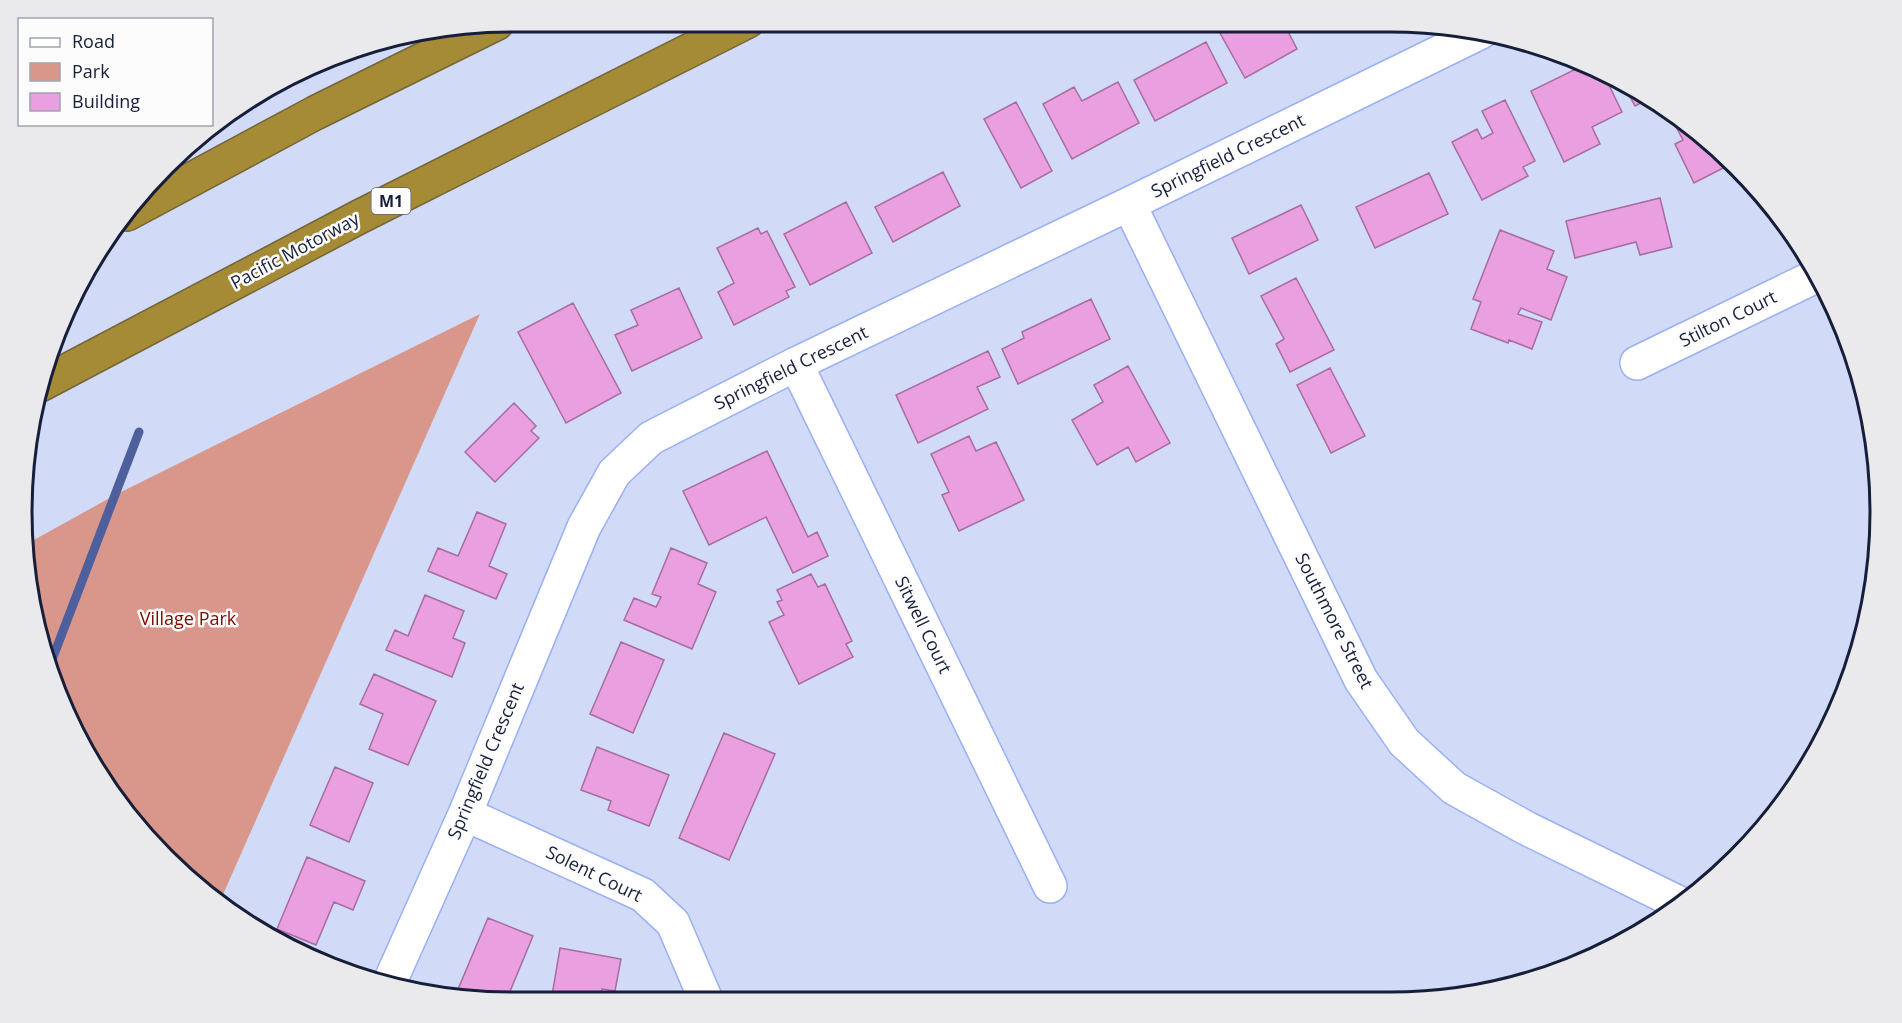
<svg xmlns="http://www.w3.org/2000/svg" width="1902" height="1023" viewBox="0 0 1902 1023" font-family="'Open Sans',sans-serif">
	<rect width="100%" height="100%" fill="#d1daf7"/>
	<!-- green -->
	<path fill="#d9978b" d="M480,314L221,899L143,835L58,700L23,546L117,494Z"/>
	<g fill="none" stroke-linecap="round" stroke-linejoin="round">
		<!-- stream -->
		<path stroke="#4e5f9d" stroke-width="9" d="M50,665L139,432"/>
	</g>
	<!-- building -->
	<path fill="#e99fe0" stroke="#a76ca0" stroke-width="1.5" d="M1241,22H1283L1297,49L1245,78L1220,33Z
		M1206,42L1227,83L1155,121L1134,80Z
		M1584,65L1603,73L1622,112L1592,127L1600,144L1564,162L1531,91Z
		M1621,80L1635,87L1651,98L1635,106Z
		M1118,82L1139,123L1072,159L1043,104L1074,87L1082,101Z
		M1505,100L1535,161L1523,167L1528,176L1482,200L1452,142L1477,129L1482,139L1493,133L1482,111Z
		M1016,102L1052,171L1021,188L984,119Z
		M1681,119L1714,143L1733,163L1694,183L1675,144L1683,140L1674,123Z
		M943,172L960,206L893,242L875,207Z
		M1429,173L1448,214L1375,248L1356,207Z
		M1660,198L1672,247L1640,255L1636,242L1575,258L1566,221Z
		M846,202L872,253L810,285L784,234Z
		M1301,205L1318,240L1249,274L1232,238Z
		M758,228L761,234L767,231L795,287L786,291L789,297L734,325L718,292L734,283L717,248Z
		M1500,230L1554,251L1547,269L1567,277L1551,320L1521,308L1518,314L1542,322L1532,349L1509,340L1508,343L1471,329L1481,302L1473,299Z
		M1296,278L1334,350L1290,372L1276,344L1284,339L1261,296Z
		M679,288L702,338L632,371L615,335L638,325L631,310Z
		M1091,299L1110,339L1018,384L1002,349L1024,338L1022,332Z
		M573,303L621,393L566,423L518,332Z
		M988,351L1000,377L977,387L988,409L918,443L896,395Z
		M1128,366L1170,443L1136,462L1128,447L1097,465L1072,420L1103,402L1094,385Z
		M1330,368L1365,436L1331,453L1297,385Z
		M514,403L536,426L531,431L539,438L495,482L465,452Z
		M969,436L976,451L996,442L1024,500L959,531L942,495L949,492L931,454Z
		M767,451L808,537L817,532L828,556L793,573L766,517L709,545L683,491Z
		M477,512L506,524L489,566L507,574L496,599L428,571L438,548L458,556Z
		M671,548L707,563L698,584L716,592L692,649L624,620L634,598L656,607L661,597L652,594Z
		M811,574L818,587L825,584L852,641L846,644L853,657L799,684L769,622L784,615L777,602L782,600L777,590Z
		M425,595L464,611L453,638L465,643L452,677L386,650L395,630L408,636Z
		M621,642L664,660L633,733L590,714Z
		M374,674L436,701L408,765L369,749L383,714L360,704Z
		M724,733L775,754L729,860L679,838Z
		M597,747L669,775L649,826L608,810L611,801L581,790Z
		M335,767L373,783L349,842L310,825Z
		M307,857L365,881L353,910L334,902L316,945L277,929Z
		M488,918L533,936L506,1001H480L456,994Z
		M560,948L621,959L615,991L602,989L600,1001H551Z"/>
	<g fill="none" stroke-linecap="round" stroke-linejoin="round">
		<!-- minor casing -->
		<g stroke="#9aaff5" stroke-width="36">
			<path id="minor" d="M1129,204L1361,680L1404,742L1454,788L1526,828L1681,904
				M1637,363L1818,275
				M796,364L1050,886
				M465,814L643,895L673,923L706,1000
				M388,986L465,814L584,527L614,473L651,438L796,364L1129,204L1481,32"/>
		</g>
		<!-- motorway casing -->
		<g stroke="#746538" stroke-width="36">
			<path id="motorway" d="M127,214L315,113L497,23
				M38,386L359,217L748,21"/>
		</g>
		<!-- minor -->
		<use href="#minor" stroke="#fff" stroke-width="33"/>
		<!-- motorway -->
		<use href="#motorway" stroke="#a68b37" stroke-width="33"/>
	</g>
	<g text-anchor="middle" stroke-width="5" stroke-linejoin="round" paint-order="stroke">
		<!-- shield labels -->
		<rect fill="#fcfcfc" stroke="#5c6174" stroke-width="1.5" x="371.5" y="188" width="39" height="26" rx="4.5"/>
		<g font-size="16" font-weight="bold" fill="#171e39">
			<text x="391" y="207">M1</text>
		</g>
		<!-- street labels -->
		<g font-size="18" fill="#171e39" stroke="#fcfcfc">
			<text transform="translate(1228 156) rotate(-26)" y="6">Springfield Crescent</text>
			<text transform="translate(295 251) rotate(-28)" y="6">Pacific Motorway</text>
			<text transform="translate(1728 319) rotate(-26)" y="6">Stilton Court</text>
			<text transform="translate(791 368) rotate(-26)" y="6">Springfield Crescent</text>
			<text transform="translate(1334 621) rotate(63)" y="6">Southmore Street</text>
			<text transform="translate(923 625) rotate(64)" y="6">Sitwell Court</text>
			<text transform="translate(486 761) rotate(-67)" y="6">Springfield Crescent</text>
			<text transform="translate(594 874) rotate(26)" y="6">Solent Court</text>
		</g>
		<!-- park labels -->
		<g font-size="18" fill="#800900" stroke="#fcfcfc">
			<text x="188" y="625">Village Park</text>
		</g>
	</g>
	<!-- crop -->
	<path d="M0 0H1902V1023H0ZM512 32H1390A480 480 0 0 1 1870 512V512A480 480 0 0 1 1390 992H512A480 480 0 0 1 32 512V512A480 480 0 0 1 512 32Z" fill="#eaeaec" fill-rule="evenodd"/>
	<path fill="none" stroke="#171e39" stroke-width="3" d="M512 32H1390A480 480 0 0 1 1870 512V512A480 480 0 0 1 1390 992H512A480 480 0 0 1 32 512V512A480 480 0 0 1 512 32Z"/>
	<!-- legend -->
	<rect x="18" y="18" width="195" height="108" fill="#fcfcfc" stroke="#a0a3ae" stroke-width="1.5"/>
	<rect x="30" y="38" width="30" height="9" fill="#ffffff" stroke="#a0a3ae" stroke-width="1.5"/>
	<text x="72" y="48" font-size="18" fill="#171e39">Road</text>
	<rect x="30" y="63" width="30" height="18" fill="#d9978b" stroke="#a0a3ae" stroke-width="1.5"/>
	<text x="72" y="78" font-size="18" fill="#171e39">Park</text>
	<rect x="30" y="93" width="30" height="18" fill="#e99fe0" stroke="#a0a3ae" stroke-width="1.5"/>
	<text x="72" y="108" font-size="18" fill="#171e39">Building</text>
</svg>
